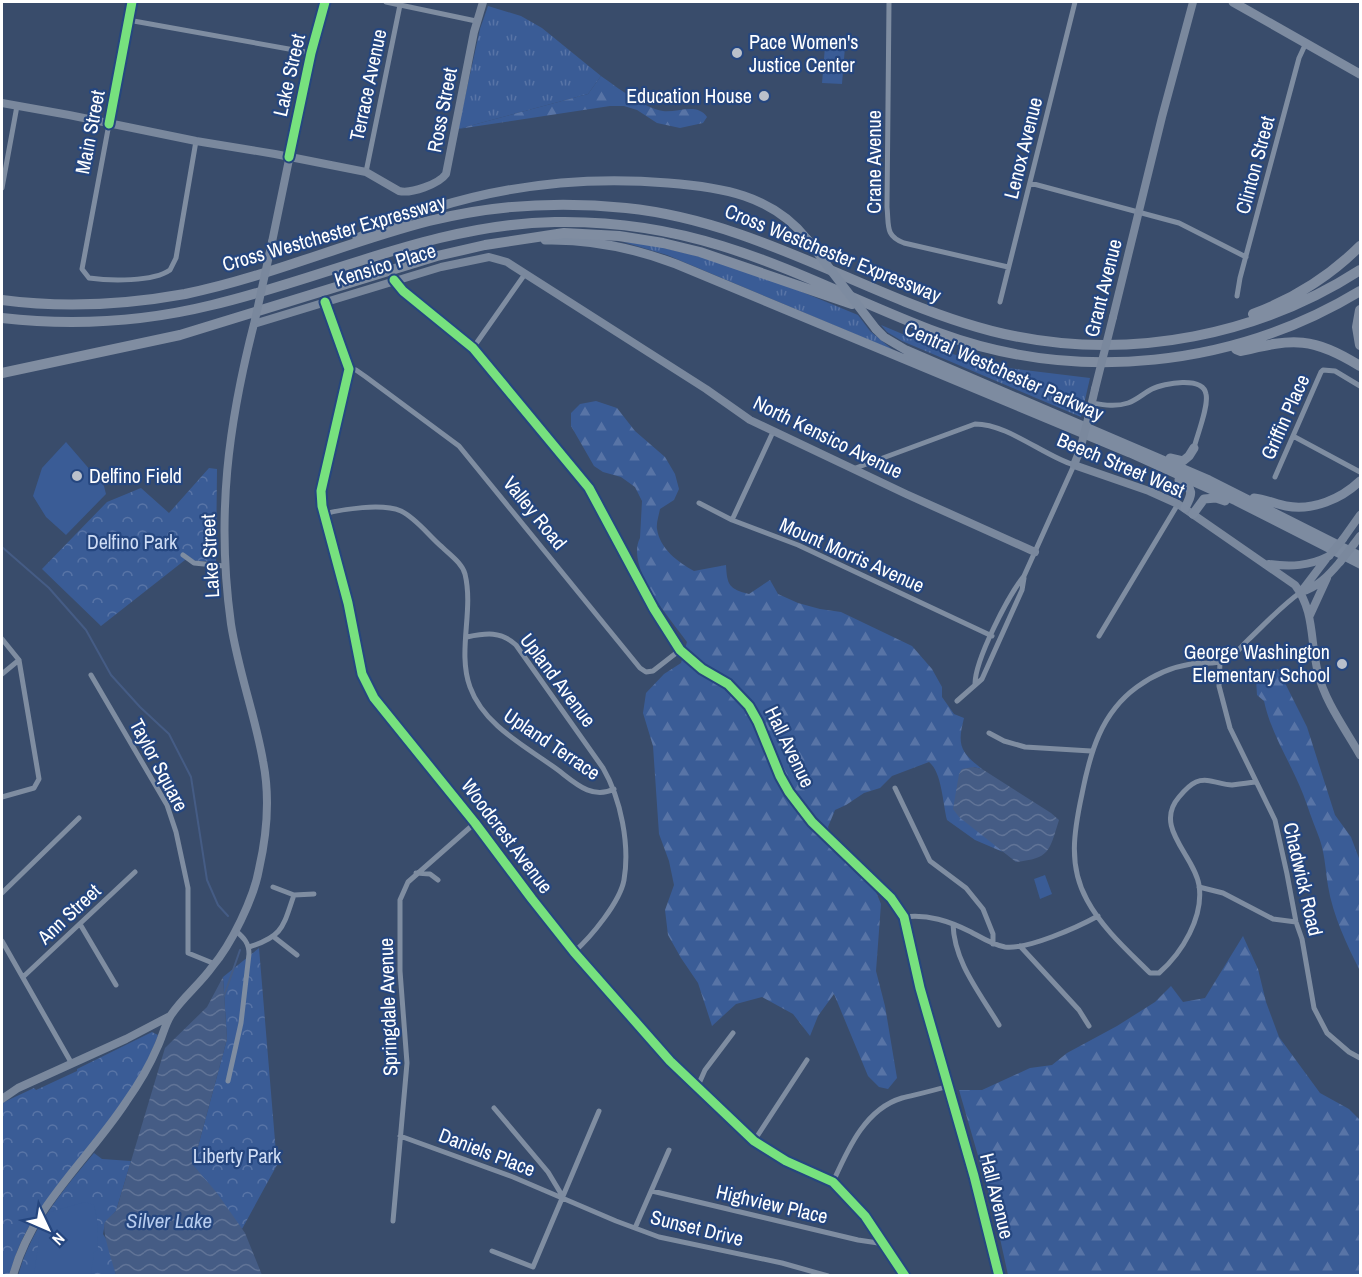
<svg xmlns="http://www.w3.org/2000/svg" width="1362" height="1277" viewBox="0 0 1362 1277" font-family="'Archivo Narrow',sans-serif">
	<defs>
		<pattern id="grass-tufts" width="24" height="20" patternUnits="userSpaceOnUse" patternTransform="scale(1.5)"><rect width="24" height="20" fill="#3a5c96"/><path d="M3 7l-1-3M5 7V3M7 7l1-3M15 17l-1-3M17 17v-4M19 17l1-3" fill="none" stroke="#5874a6"/></pattern>
		<pattern id="forest-firs" width="22" height="20" patternUnits="userSpaceOnUse" patternTransform="scale(1.5)"><rect width="22" height="20" fill="#3a5c96"/><path d="M5 1l3.5 6h-7zM16 11l3.5 6h-7z" fill="#5874a6"/></pattern>
		<pattern id="park-crowns" width="20" height="18" patternUnits="userSpaceOnUse" patternTransform="scale(1.5)"><rect width="20" height="18" fill="#3a5c96"/><path d="M2 6a3 3 0 1 1 6 0M12 15a3 3 0 1 1 6 0" fill="none" stroke="#5874a6"/></pattern>
		<pattern id="water-waves" width="16" height="10" patternUnits="userSpaceOnUse" patternTransform="scale(1.5)"><rect width="16" height="10" fill="#455c85"/><path d="M0 5q4-4 8 0t8 0" fill="none" stroke="#617497"/></pattern>
	</defs>
	<rect width="100%" height="100%" fill="#394c6b"/>
	<!-- grass -->
	<path fill="url(#grass-tufts)" d="M488,6L521,16L542,28L601,76L588,94L458,129L480,29Z
		M623,242L651,245L718,261L795,289L858,315L870,331L893,350L667,255Z
		M881,325L943,351L992,366L1090,378L1081,417L902,341L887,332Z"/>
	<!-- forest -->
	<path fill="url(#forest-firs)" d="M601,76C617,87 643,108 663,111C677,113 697,102 707,117L703,123L680,128L657,123L637,110L624,106H610L458,129L588,94Z
		M596,401L617,408L635,431L665,457L675,474L679,489L674,500L660,509C659,515 656,523 657,529C660,549 678,562 694,571L726,565C727,585 729,589 749,594L770,580L778,594L798,603L820,609L841,612L912,646L932,669L942,687V697L954,714L964,718C957,745 960,752 982,769L973,767L992,842L1003,852L975,840L947,820C943,805 942,772 929,762L892,776L880,788L864,793L846,805L835,810L828,827L835,850L856,873L874,887L881,904L876,971L885,1006L897,1078L888,1089L879,1087L868,1076L834,994L818,1016L810,1036L793,1014L762,997L736,1004L712,1026L698,983L681,958L668,935L665,910L674,885L669,861L659,834L653,746L643,713L646,693L664,674L681,663L687,642C670,619 625,567 640,538L642,501L635,487L621,477L603,472L594,466L571,426V413L580,404Z
		M1278,669L1307,727L1335,815L1351,837L1360,861V971C1347,945 1333,916 1328,886C1325,867 1325,851 1317,832C1312,820 1308,807 1303,794C1291,763 1271,734 1264,701L1257,695L1256,679L1271,670Z
		M1243,936L1258,969L1266,1002L1279,1037L1320,1093L1349,1109L1360,1120V1275H1008L994,1211L959,1090H982L1030,1068L1052,1065L1067,1053L1117,1026L1155,1002L1171,986L1183,1002L1205,998Z"/>
	<!-- park -->
	<path fill="url(#park-crowns)" d="M209,468L217,469L216,562L185,560L101,626L42,569L107,502L141,488L169,513Z
		M259,948L277,1165L242,1229L193,1165L227,1039L223,977Z
		M152,1032L158,1035C140,1087 101,1130 68,1173C43,1204 18,1235 10,1276L2,1275V1103L34,1088L36,1090L77,1071V1069Z
		M94,1153L102,1159L131,1161L116,1211L105,1223L103,1234L108,1242L116,1275L18,1276C31,1228 63,1190 94,1153Z"/>
	<!-- pitch -->
	<path fill="#3a5c96" d="M825,46L845,47L842,84L822,83Z
		M66,442L104,486L106,494L66,535L46,517L33,496L42,468Z
		M1045,875L1052,894L1040,899L1034,879Z
		M85,1202L94,1205L97,1219L98,1250L94,1252L91,1275H34L40,1231H43L44,1227H49L47,1222L50,1212Z"/>
	<!-- water -->
	<path fill="url(#water-waves)" d="M973,767L982,769L1051,813L1059,820C1049,852 1050,858 1016,862L959,817L953,809L959,774L962,769Z
		M223,977L227,1039L193,1165L217,1193L245,1233L262,1275H116C113,1264 101,1230 105,1222C108,1218 113,1214 116,1211L165,1048L207,1007Z"/>
	<g fill="none" stroke-linecap="round" stroke-linejoin="round">
		<!-- stream -->
		<path stroke="#455c85" stroke-width="2" d="M2,547L49,588L86,630L111,675L140,707L169,734L191,777L207,880L218,905L228,916
			M224,996L240,950"/>
		<!-- street -->
		<path stroke="#7f8da1" stroke-width="5" d="M386,2L476,21
			M889,2L887,207C889,226 885,236 904,243L1008,267
			M128,20L311,53
			M109,124L82,269L89,278C110,281 153,282 170,270L176,258L196,141
			M366,172L400,5
			M1030,183L1179,223L1246,257
			M2,188L17,106
			M394,280L403,291L473,348L589,488L654,609L680,650L702,669L728,684L749,706L758,722L780,776L789,792L812,822L891,898L904,917L920,988L974,1176L999,1276
			M1237,296L1240,278L1299,58L1306,43
			M325,302L349,369L321,491L322,506L348,603L362,674L374,698L475,823L532,899L574,952L670,1061L754,1141L786,1161L833,1182L865,1216L905,1276
			M1000,302L1075,2
			M473,348L525,274
			M349,369L356,370L366,377L459,446L640,668L646,672L653,671L680,650
			M1091,403C1104,405 1116,407 1128,403C1137,400 1144,393 1152,389C1164,383 1203,376 1206,394C1209,406 1197,435 1194,448
			M1293,436L1360,472
			M853,469L975,424C1008,424 1044,456 1074,465L1024,576C1008,596 975,660 975,684
			M1275,477L1321,372L1323,370L1335,371L1360,386
			M699,503L732,520L798,545L992,636
			M324,514C343,509 382,503 401,511C416,518 429,536 442,547C450,555 462,563 465,574C474,611 457,651 470,687C484,726 527,747 558,770C575,783 592,800 614,789
			M732,520L773,432
			M183,555L194,563L224,566
			M1099,636L1178,504
			M467,637C486,633 501,631 516,645L603,768C621,799 630,845 624,880C620,902 591,937 574,952
			M2,639L19,660
			M1220,662L1219,686L1230,728L1275,820L1287,874L1296,922L1302,939L1314,1008L1327,1033L1349,1052L1360,1058
			M2,674L19,660
			M91,675L167,805L176,832L188,888V953L215,964
			M957,701L982,679L1022,590L1024,578
			M989,733L1004,741L1025,747L1091,751
			M1255,782C1248,783 1240,784 1232,785C1220,785 1208,777 1196,782C1189,785 1184,791 1179,797C1153,827 1194,855 1199,885C1204,917 1182,953 1159,973H1150C1128,951 1102,928 1087,900C1068,866 1074,831 1082,794C1090,753 1101,713 1137,687C1152,676 1172,667 1191,664C1201,662 1217,665 1227,660C1234,656 1241,647 1247,641C1264,625 1281,606 1301,592
			M895,788L930,861L966,888L983,909L993,934V944
			M2,797L34,788L39,779L19,660
			M416,873L430,874L438,880
			M273,887L294,895L314,894
			M1199,887L1223,893L1273,919L1296,922
			M2,893L79,818
			M904,917C928,914 949,921 971,932C982,938 993,945 1005,947C1027,950 1078,927 1098,916
			M80,924L116,985
			M953,924C954,962 980,993 999,1025
			M274,937L297,955
			M2,941L72,1064
			M1020,946L1079,1010L1089,1026
			M249,947C284,936 283,926 294,895
			M23,977L135,872
			M228,1081L241,1023L249,954C249,943 244,938 236,931
			M697,1088L705,1070L733,1033
			M494,1108L548,1172L563,1197
			M400,1136L513,1177L616,1221L659,1237L782,1263L828,1276
			M754,1141L807,1060
			M833,1182C848,1149 865,1109 902,1098C918,1094 933,1091 948,1086
			M652,1191L858,1240L885,1244
			M393,1221L407,1063L400,971V900L408,882L475,823
			M635,1228L669,1150
			M492,1251L533,1267L599,1111"/>
		<!-- secondary -->
		<path stroke="#7a889d" stroke-width="8" d="M2,103L69,115L196,141L275,154L366,172L399,191C411,194 439,184 446,174L474,32L483,2
			M109,124L132,2
			M272,242L311,53L325,2
			M1113,317L1162,117L1193,2
			M254,324L441,267L489,257L507,262L706,389L750,420L906,494L1035,552
			M1088,419L1095,389
			M1080,450L1074,465L1149,491L1178,504L1295,585C1315,611 1310,642 1318,673C1325,702 1346,730 1360,755
			M1343,539L1360,515
			M1354,544L1360,536
			M1269,564C1291,567 1309,566 1329,556
			M1301,592C1318,587 1328,576 1340,562
			M1301,592L1326,559
			M1310,615L1327,578
			M2,1099L18,1088L126,1039L170,1016
			M13,1276C31,1207 88,1160 126,1102C138,1085 149,1067 157,1048C162,1038 165,1024 171,1015C183,997 200,984 212,967C231,945 254,898 259,869C267,834 270,796 263,761C255,715 238,670 231,624C216,516 228,424 255,320"/>
		<!-- primary -->
		<path stroke="#7d8ba0" stroke-width="9" d="M1233,2L1360,74
			M357,238C456,192 561,174 668,183C721,187 772,195 807,239
			M545,240C591,239 634,248 676,264L1130,453L1236,501L1360,564
			M876,329L884,337L906,350L1209,480L1360,556
			M1170,458L1183,461L1189,456L1194,448
			M1179,480C1195,489 1192,494 1185,508
			M1254,498C1265,499 1276,504 1286,506C1313,511 1341,499 1360,481
			M1193,514L1204,499L1216,498L1225,501"/>
		<!-- highway -->
		<path stroke="#808da1" stroke-width="10" d="M2,300C63,308 124,305 185,294C268,277 347,242 429,221C493,205 560,201 626,208C726,218 814,265 906,302C941,316 977,329 1014,336C1133,360 1259,335 1360,270
			M1360,310L1357,327L1360,345
			M1253,314C1293,299 1330,276 1360,246
			M2,318C72,326 143,322 212,305C327,278 435,224 555,222C612,221 668,229 722,246C797,269 866,306 939,333C1078,384 1234,367 1360,291
			M1236,349L1241,351C1294,338 1313,337 1360,366
			M2,373L180,335L437,256L485,245L564,233L619,236L663,243L700,252L852,304"/>
		<!-- secondary-bridge -->
		<path stroke="#7a889d" stroke-width="8" d="M255,320L272,242
			M1095,389L1113,317
			M1080,450L1088,419
			M1329,556L1343,539
			M1340,562L1354,544"/>
		<!-- primary-bridge -->
		<path stroke="#7d8ba0" stroke-width="9" d="M807,239L876,329"/>
		<!-- cycleway casing -->
		<g stroke="#25467f" stroke-width="13">
			<path id="cycleway" d="M109,124L132,2
				M289,157L311,53L325,2
				M394,280L403,291L473,348L589,488L654,609L680,650L702,669L728,684L749,706L758,722L780,776L789,792L812,822L891,898L904,917L920,988L974,1176L999,1276
				M325,302L349,369L321,491L322,506L348,603L362,674L374,698L475,823L532,899L574,952L670,1061L754,1141L786,1161L833,1182L865,1216L905,1276"/>
		</g>
		<!-- cycleway -->
		<use href="#cycleway" stroke="#77e17e" stroke-width="9"/>
	</g>
	<!-- markers -->
	<g fill="#bac0cb" stroke="#25467f" stroke-width="2">
		<circle cx="737" cy="53" r="6"/>
		<circle cx="764" cy="96" r="6"/>
		<circle cx="77" cy="476" r="6"/>
		<circle cx="1342" cy="664" r="6"/>
	</g>
	<g text-anchor="middle" stroke-width="4.5" stroke-linejoin="round" paint-order="stroke">
		<!-- poi labels -->
		<g font-size="20" fill="#fff" stroke="#25467f" text-anchor="start">
			<text x="749" y="49">Pace Women's<tspan x="749" dy="23">Justice Center</tspan></text>
			<text x="752" y="103" text-anchor="end">Education House</text>
			<text x="89" y="483">Delfino Field</text>
			<text x="1330" y="659" text-anchor="end">George Washington<tspan x="1330" dy="23">Elementary School</tspan></text>
		</g>
		<!-- street labels -->
		<g font-size="20" fill="#fff" stroke="#25467f">
			<text transform="translate(289 75) rotate(-77)" y="7">Lake Street</text>
			<text transform="translate(368 85) rotate(-78)" y="7">Terrace Avenue</text>
			<text transform="translate(442 110) rotate(-79)" y="7">Ross Street</text>
			<text transform="translate(90 132) rotate(-79)" y="7">Main Street</text>
			<text transform="translate(1023 148) rotate(-76)" y="7">Lenox Avenue</text>
			<text transform="translate(874 162) rotate(-90)" y="7">Crane Avenue</text>
			<text transform="translate(1255 165) rotate(-75)" y="7">Clinton Street</text>
			<text transform="translate(334 233) rotate(-16)" y="7">Cross Westchester Expressway</text>
			<text transform="translate(833 253) rotate(22)" y="7">Cross Westchester Expressway</text>
			<text transform="translate(385 265) rotate(-17)" y="7">Kensico Place</text>
			<text transform="translate(1103 288) rotate(-76)" y="7">Grant Avenue</text>
			<text transform="translate(1004 371) rotate(24)" y="7">Central Westchester Parkway</text>
			<text transform="translate(1285 417) rotate(-66)" y="7">Griffin Place</text>
			<text transform="translate(828 437) rotate(26)" y="7">North Kensico Avenue</text>
			<text transform="translate(1121 465) rotate(23)" y="7">Beech Street West</text>
			<text transform="translate(535 513) rotate(51)" y="7">Valley Road</text>
			<text transform="translate(852 555) rotate(24)" y="7">Mount Morris Avenue</text>
			<text transform="translate(210 556) rotate(-93)" y="7">Lake Street</text>
			<text transform="translate(558 680) rotate(53)" y="7">Upland Avenue</text>
			<text transform="translate(552 744) rotate(34)" y="7">Upland Terrace</text>
			<text transform="translate(790 747) rotate(64)" y="7">Hall Avenue</text>
			<text transform="translate(159 765) rotate(62)" y="7">Taylor Square</text>
			<text transform="translate(507 836) rotate(53)" y="7">Woodcrest Avenue</text>
			<text transform="translate(1303 879) rotate(77)" y="7">Chadwick Road</text>
			<text transform="translate(69 914) rotate(-43)" y="7">Ann Street</text>
			<text transform="translate(388 1007) rotate(-92)" y="7">Springdale Avenue</text>
			<text transform="translate(487 1152) rotate(21)" y="7">Daniels Place</text>
			<text transform="translate(997 1196) rotate(76)" y="7">Hall Avenue</text>
			<text transform="translate(772 1204) rotate(13)" y="7">Highview Place</text>
			<text transform="translate(697 1228) rotate(14)" y="7">Sunset Drive</text>
		</g>
		<!-- park labels -->
		<g font-size="20" fill="#cfddf5" stroke="#25467f">
			<text x="132" y="549">Delfino Park</text>
			<text x="237" y="1163">Liberty Park</text>
		</g>
		<!-- water labels -->
		<g font-size="21" font-style="italic" fill="#b7ccee" stroke="#25467f">
			<text x="169" y="1228">Silver Lake</text>
		</g>
	</g>
	<!-- border -->
	<rect width="1362" height="1277" fill="none" stroke="#ffffff" stroke-width="6"/>
	<!-- north arrow -->
	<g transform="translate(48 1229) rotate(134)" stroke="#25467f" stroke-width="4.5" paint-order="stroke">
	<path d="M0-4.5L10 22L0 15L-10 22Z" fill="#ffffff"/>
	<text y="-9" font-size="16" font-weight="bold" text-anchor="middle" fill="#ffffff">N</text>
	</g>
</svg>
